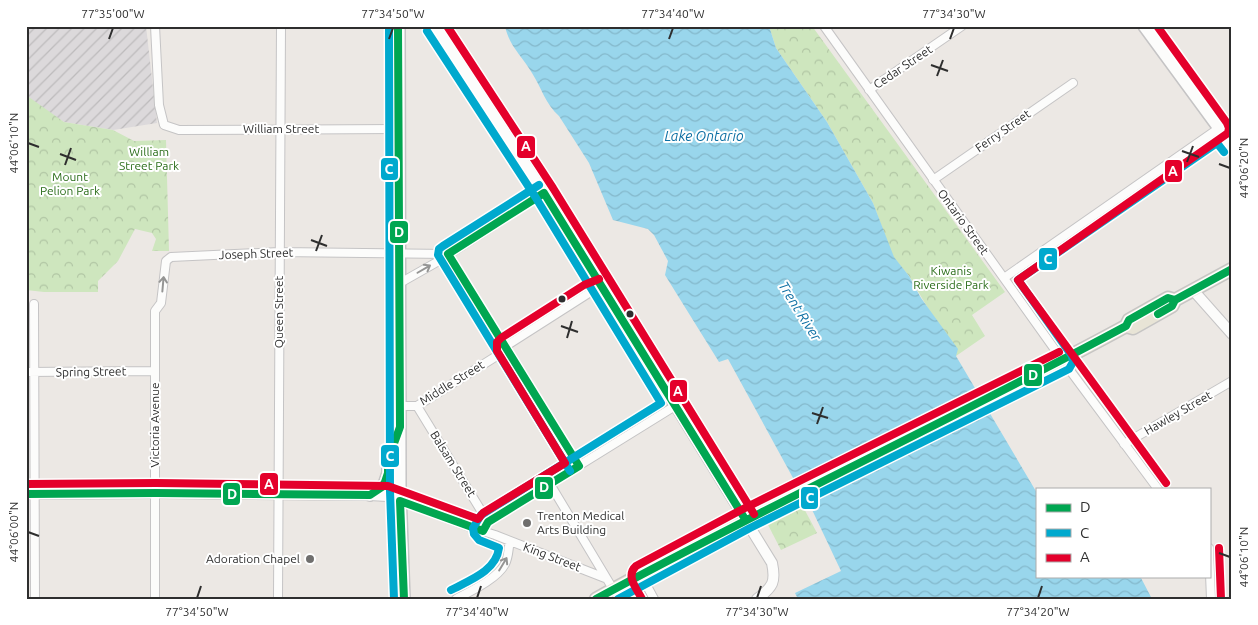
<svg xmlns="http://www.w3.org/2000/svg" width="1258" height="625" viewBox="0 0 1258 625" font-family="Ubuntu,sans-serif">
	<defs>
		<pattern id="industrial-furrows" width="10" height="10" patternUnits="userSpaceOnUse" patternTransform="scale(1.25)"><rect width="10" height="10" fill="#dcd9db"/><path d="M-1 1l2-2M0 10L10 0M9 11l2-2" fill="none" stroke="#bdbbbc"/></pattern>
		<pattern id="forest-crowns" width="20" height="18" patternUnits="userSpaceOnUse" patternTransform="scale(1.25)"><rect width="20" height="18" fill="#cee6be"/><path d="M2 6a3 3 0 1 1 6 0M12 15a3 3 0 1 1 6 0" fill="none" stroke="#b1c6a4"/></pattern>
		<pattern id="water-waves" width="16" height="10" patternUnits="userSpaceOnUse" patternTransform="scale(1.25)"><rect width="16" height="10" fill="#99d6ec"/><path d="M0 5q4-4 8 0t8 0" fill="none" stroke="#84b8cb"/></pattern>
	</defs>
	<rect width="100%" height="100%" fill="#ece8e4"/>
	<!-- industrial -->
	<path fill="url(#industrial-furrows)" d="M26,26H146L157,123L113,130L64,122L26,97Z"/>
	<!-- forest -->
	<path fill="url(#forest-crowns)" d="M769,26H812L1005,292L972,315L985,336L956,356L909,276L893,257L873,203L827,122L776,48Z
		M26,95L64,122L113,130L134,141L166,140L169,251H152L156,239L152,233L135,229L118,261L98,281V292H44L26,290Z
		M800,501L817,533L781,550L766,521Z"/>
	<!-- water -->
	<path fill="url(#water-waves)" d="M505,26H769L776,48L827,122L873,203L894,257L909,276L921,298L958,349L956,356L1037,493V576H1140L1152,599H798L795,593L841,571L806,497L804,498L728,359L719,362L665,275L668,261L654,235L648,229L613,220L589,163L559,116C546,105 541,87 532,73C522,56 509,46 505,26Z"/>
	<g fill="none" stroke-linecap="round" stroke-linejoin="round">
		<!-- minor casing -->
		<g stroke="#c5c4c5" stroke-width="10">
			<path id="minor" d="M155,26L159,105L164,125L179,130L399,129
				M824,26L1063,361L1158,489
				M869,90L962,26
				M933,180L1073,83
				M448,254L579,466
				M1004,278L1232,119
				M400,283L437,262L544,193
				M34,304L35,599
				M26,372L155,371
				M400,406H417L503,352L506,346L589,293L602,289
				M417,406L488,522
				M1124,444L1232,381
				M550,484L613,589
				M400,501L470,527L495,535L605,578
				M483,531L488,522L675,406
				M1209,548L1211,599
				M641,575L654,599
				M155,599V311L161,303L166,261L171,257L279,252L448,254
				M278,599L281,26
				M456,599C471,591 497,579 505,564C509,556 508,549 510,541"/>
		</g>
		<!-- tertiary casing -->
		<g stroke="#c5c4c5" stroke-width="12">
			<path id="tertiary" d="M435,26L544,193L772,563C776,582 773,587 757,599
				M1193,290L1232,334
				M26,494L156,493L370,495L387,496L400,501"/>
		</g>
		<!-- secondary casing -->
		<g stroke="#c5c4c5" stroke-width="14">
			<path id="secondary" d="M399,26L400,491L404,599
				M435,26V27
				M1144,26L1232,146
				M370,495L382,487L385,482L388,473V460L397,436"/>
		</g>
		<!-- primary casing -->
		<g stroke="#c6c5c4" stroke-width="15">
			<path id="primary" d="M1126,326L1133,328L1172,306L1175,300L1232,269
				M596,599C770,502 952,421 1126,326L1129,320L1168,298L1175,300"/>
		</g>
		<!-- minor -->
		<use href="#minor" stroke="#fcfcfb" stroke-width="8"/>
		<!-- tertiary -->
		<use href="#tertiary" stroke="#fcfcfb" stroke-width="10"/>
		<!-- secondary -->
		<use href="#secondary" stroke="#fcfcfb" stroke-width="11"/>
		<!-- primary -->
		<use href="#primary" stroke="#e8e4d6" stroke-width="12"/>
		<!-- bus-1 casing -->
		<g stroke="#fff" stroke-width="11">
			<path id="bus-1" d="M1158,314L1172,306L1175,300L1232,269
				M26,494L156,493L370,495L382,487L385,482L388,473V460L400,427L398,26
				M404,599L400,501L483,531L488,522L579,466L448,254L544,193L745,519
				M596,599C771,504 951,420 1126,326L1129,320L1168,298L1175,300"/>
		</g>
		<!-- bus-2 casing -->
		<g stroke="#fff" stroke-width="11">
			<path id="bus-2" d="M389,26L390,491L394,599
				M427,31L536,198L661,403L481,515L473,528L474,534L479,540L499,548C496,571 470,580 451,590
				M539,185L443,246L439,249L438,255L570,471
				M618,599L750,528L1069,369L1073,362L1072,356L1018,280L1217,143L1224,152"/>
		</g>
		<!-- bus-3 casing -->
		<g stroke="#fff" stroke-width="11">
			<path id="bus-3" d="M447,26L553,188L754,514
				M1157,26L1227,123L1229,128L1228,133L1018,280L1166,483
				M26,484L156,483L388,486L478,519L483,513L565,463L497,351V342L501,338L584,285L599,279
				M1219,548L1221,599
				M642,599C637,589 625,576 636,566L741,510L1059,352"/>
		</g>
		<!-- bus-1 -->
		<use href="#bus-1" stroke="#00a651" stroke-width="8"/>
		<!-- bus-2 -->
		<use href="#bus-2" stroke="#00a9ce" stroke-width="8"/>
		<!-- bus-3 -->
		<use href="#bus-3" stroke="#e4002b" stroke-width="8"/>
	</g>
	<!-- one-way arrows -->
	<defs><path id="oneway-shaft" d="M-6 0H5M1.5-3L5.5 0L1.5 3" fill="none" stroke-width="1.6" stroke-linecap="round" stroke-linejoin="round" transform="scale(1.25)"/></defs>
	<g stroke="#959594">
		<use href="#oneway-shaft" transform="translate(424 269) rotate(-30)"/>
		<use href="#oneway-shaft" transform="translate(163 284) rotate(-85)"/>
		<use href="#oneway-shaft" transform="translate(503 564) rotate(-59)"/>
	</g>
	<!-- ticks -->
	<path fill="none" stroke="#2e2e2e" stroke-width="2" d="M109,39L113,28M389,39L393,28M669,39L673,28M950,39L954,28M931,65L948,71M937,76L943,60M28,143L39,147M1182,151L1199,157M60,154L76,160M1187,162L1193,146M1219,164L1230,168M65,165L71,148M311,240L327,246M316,251L322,235M561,326L578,332M567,338L572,321M812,413L828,418M817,424L823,407M28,532L39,536M1219,553L1230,557M197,598L201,586M477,598L481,586M757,598L761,586M1038,598L1042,586"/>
	<!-- markers -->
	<g fill="#2e2e2e" stroke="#fff" stroke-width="2">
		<circle cx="562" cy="299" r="4.5"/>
		<circle cx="630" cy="314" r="4.5"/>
	</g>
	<g fill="#706f6e" stroke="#fff" stroke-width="2">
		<circle cx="527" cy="523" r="5"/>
		<circle cx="310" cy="559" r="5"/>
	</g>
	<g text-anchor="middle" stroke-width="4" stroke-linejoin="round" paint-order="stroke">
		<!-- street labels -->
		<g font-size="12" fill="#2e2e2e" stroke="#fff">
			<text transform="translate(903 67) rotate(-34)" y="4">Cedar Street</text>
			<text x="281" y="133">William Street</text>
			<text transform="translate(1003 131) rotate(-35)" y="4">Ferry Street</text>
			<text transform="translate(963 222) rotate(54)" y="4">Ontario Street</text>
			<text transform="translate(256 254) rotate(-2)" y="4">Joseph Street</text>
			<text transform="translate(279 312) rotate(-90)" y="4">Queen Street</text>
			<text transform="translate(91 372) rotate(-1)" y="4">Spring Street</text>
			<text transform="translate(452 383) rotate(-32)" y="4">Middle Street</text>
			<text transform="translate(1178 413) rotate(-30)" y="4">Hawley Street</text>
			<text transform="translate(155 425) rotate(-90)" y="4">Victoria Avenue</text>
			<text transform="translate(453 464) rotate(58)" y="4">Balsam Street</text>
			<text transform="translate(552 557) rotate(21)" y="4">King Street</text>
		</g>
		<!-- park labels -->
		<g font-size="12" fill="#2c6e1b" stroke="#fff">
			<text x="149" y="156">William<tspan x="149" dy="14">Street Park</tspan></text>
			<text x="70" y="181">Mount<tspan x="70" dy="14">Pelion Park</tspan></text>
			<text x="951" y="275">Kiwanis<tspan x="951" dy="14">Riverside Park</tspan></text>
		</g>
		<!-- poi labels -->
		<g font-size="12" fill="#2e2e2e" stroke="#fff" text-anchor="start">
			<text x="537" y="520">Trenton Medical<tspan x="537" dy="14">Arts Building</tspan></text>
			<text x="300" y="563" text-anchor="end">Adoration Chapel</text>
		</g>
		<!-- water labels -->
		<g font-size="14" font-style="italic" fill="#0d6fa3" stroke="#fff">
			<text x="704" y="141">Lake Ontario</text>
			<text transform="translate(800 311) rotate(58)" y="5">Trent River</text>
		</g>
	</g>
	<g stroke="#fff" stroke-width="2">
		<rect x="516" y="135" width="20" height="24" rx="5" fill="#e4002b"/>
		<rect x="380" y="157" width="19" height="24" rx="5" fill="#00a9ce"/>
		<rect x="1164" y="159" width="19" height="24" rx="5" fill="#e4002b"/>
		<rect x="389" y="220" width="20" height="24" rx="5" fill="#00a651"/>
		<rect x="1038" y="247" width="20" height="24" rx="5" fill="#00a9ce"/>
		<rect x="1023" y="363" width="20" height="24" rx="5" fill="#00a651"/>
		<rect x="669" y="379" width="19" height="24" rx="5" fill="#e4002b"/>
		<rect x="380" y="444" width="20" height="24" rx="5" fill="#00a9ce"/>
		<rect x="259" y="472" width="20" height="24" rx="5" fill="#e4002b"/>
		<rect x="534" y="476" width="20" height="24" rx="5" fill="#00a651"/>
		<rect x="222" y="482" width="19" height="24" rx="5" fill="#00a651"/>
		<rect x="800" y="486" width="19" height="24" rx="5" fill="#00a9ce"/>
	</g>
	<g font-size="14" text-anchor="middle" font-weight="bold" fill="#fff">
		<text x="526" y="151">A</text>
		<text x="389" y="174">C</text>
		<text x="1173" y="176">A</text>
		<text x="399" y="237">D</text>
		<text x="1048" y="264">C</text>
		<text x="1033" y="380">D</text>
		<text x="678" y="396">A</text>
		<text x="390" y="461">C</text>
		<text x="269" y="489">A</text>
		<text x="544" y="492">D</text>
		<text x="232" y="499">D</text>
		<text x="810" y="503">C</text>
	</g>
	<!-- border -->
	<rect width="1258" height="625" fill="none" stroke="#ffffff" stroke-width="55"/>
	<!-- legend -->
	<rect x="1036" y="488" width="175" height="90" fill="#ffffff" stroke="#ababab"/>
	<rect x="1046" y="504" width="25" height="8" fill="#00a651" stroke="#ababab"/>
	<text x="1080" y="512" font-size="15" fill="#2e2e2e">D</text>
	<rect x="1046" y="529" width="25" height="8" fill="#00a9ce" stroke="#ababab"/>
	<text x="1080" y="538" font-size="15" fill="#2e2e2e">C</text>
	<rect x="1046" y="554" width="25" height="8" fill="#e4002b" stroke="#ababab"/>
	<text x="1080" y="562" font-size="15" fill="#2e2e2e">A</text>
	<rect x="28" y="28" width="1202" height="570" fill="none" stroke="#2e2e2e" stroke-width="2"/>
	<g font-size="12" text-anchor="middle" fill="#2e2e2e">
		<text x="113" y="18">77°35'00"W</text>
		<text x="393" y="18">77°34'50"W</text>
		<text x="673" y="18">77°34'40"W</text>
		<text x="954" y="18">77°34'30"W</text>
		<text transform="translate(14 143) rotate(-90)" y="4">44°06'10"N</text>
		<text transform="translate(1244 168) rotate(-90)" y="4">44°06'20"N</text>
		<text transform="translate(14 532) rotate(-90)" y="4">44°06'00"N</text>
		<text transform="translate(1244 557) rotate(-90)" y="4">44°06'10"N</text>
		<text x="197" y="616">77°34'50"W</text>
		<text x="477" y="616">77°34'40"W</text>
		<text x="757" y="616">77°34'30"W</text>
		<text x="1038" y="616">77°34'20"W</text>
	</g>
</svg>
